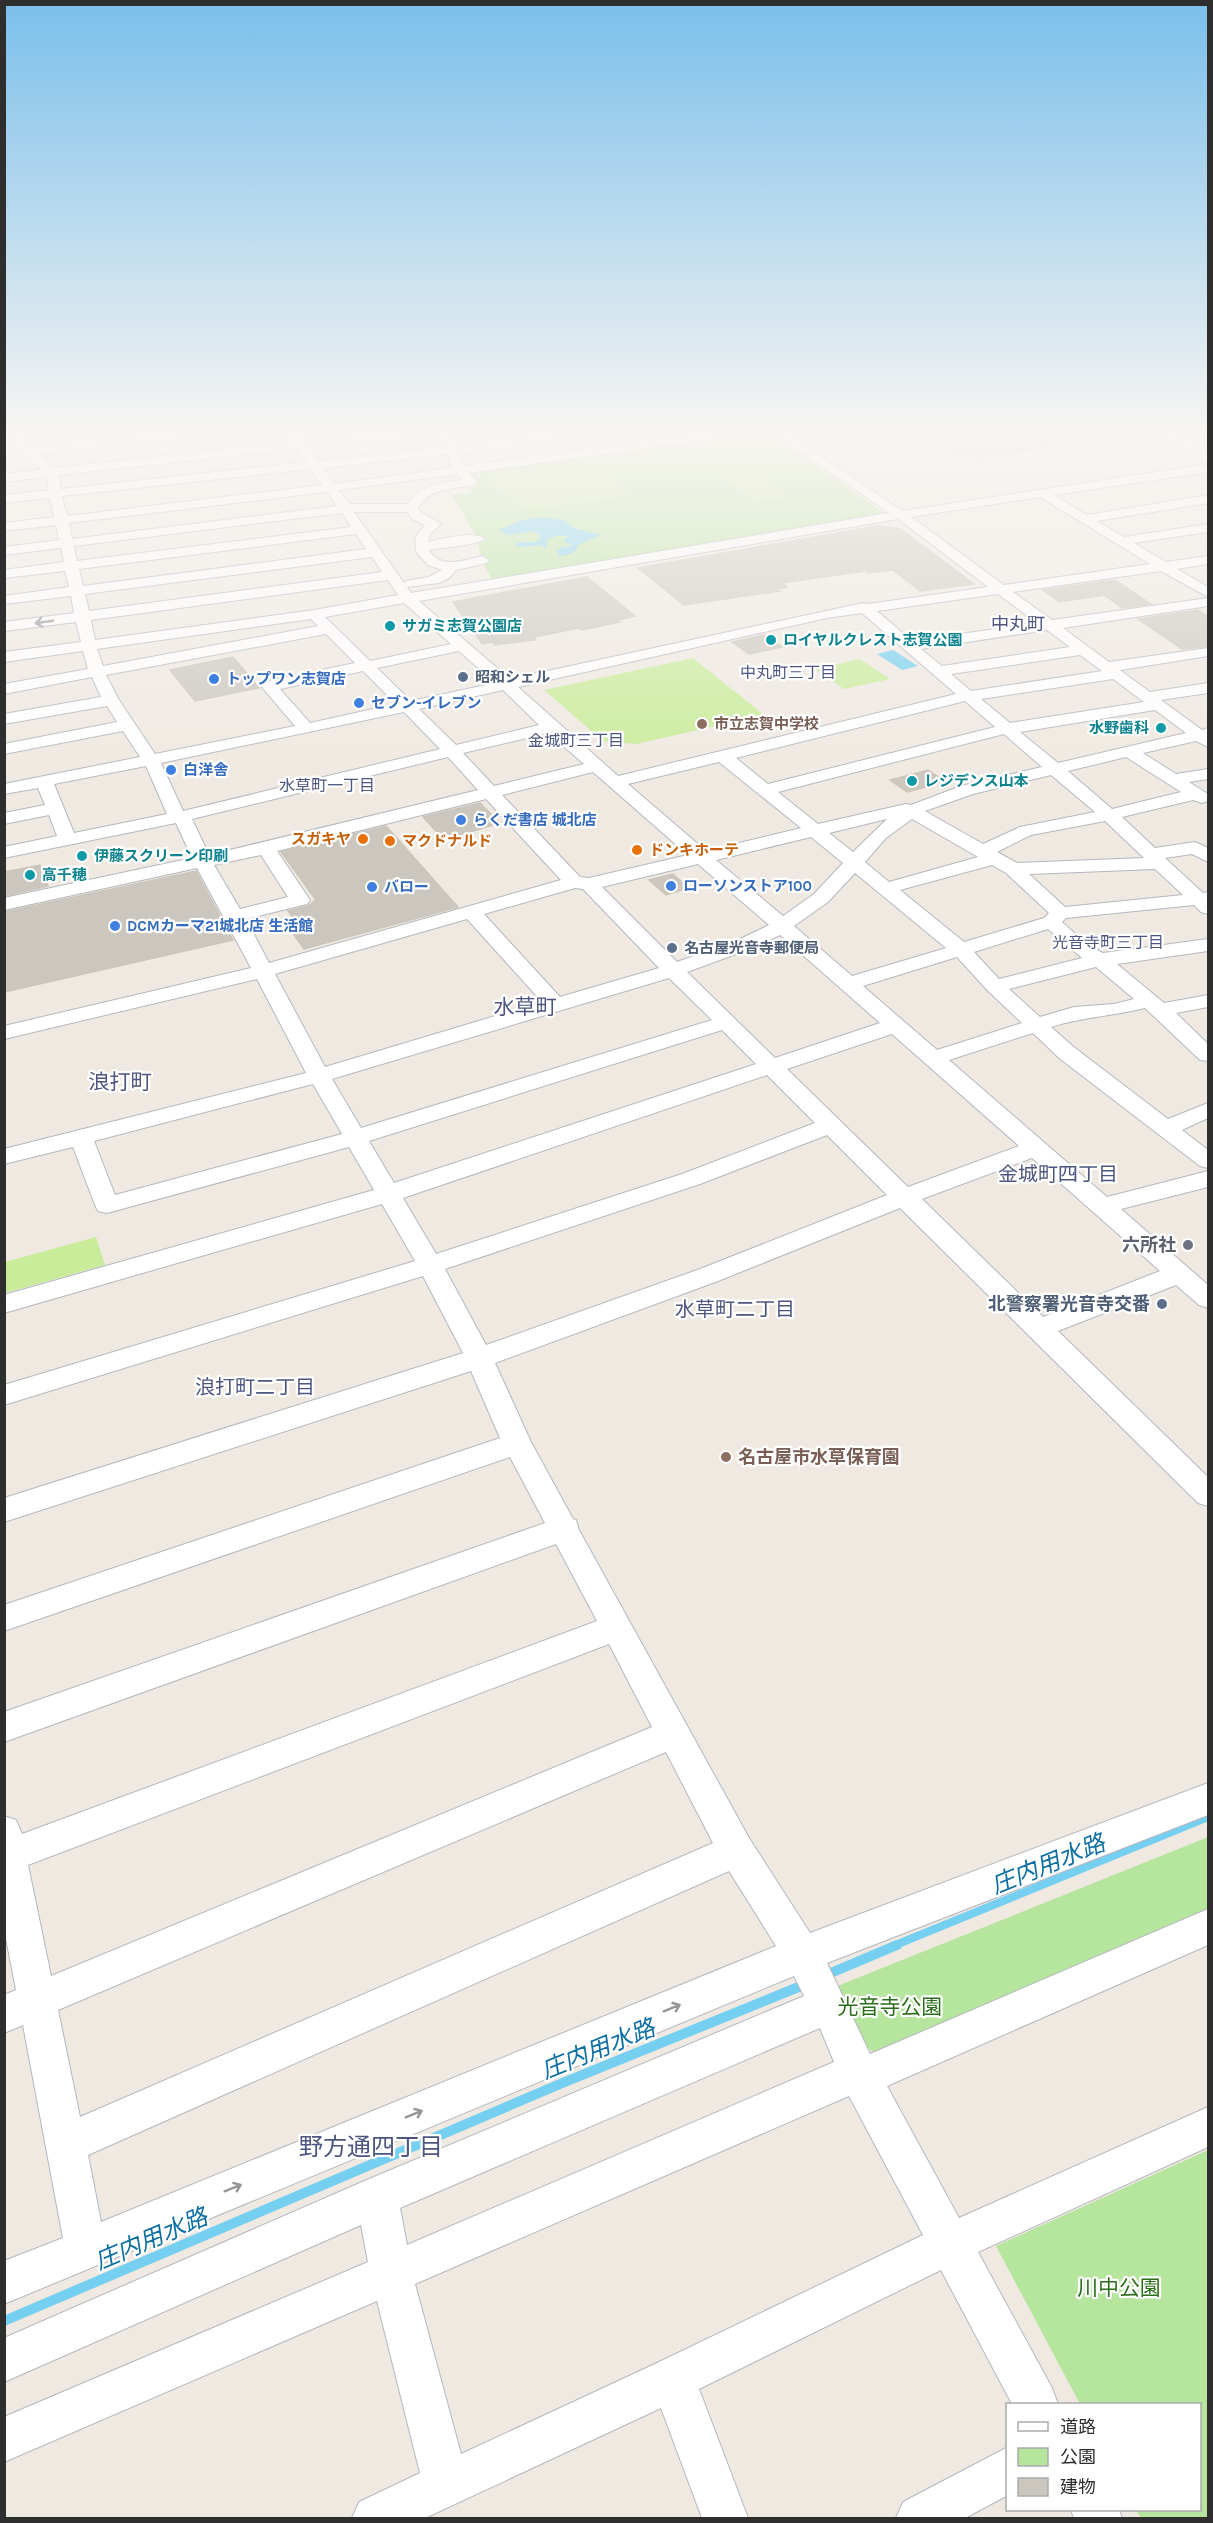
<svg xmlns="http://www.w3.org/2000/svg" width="1213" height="2523" viewBox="0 0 1213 2523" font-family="Karla,'Noto Sans JP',sans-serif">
	<rect width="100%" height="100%" fill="#efe9e1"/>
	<!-- green -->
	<path fill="#b6e59e" d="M755,434H771L884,513L492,580L482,560L476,536L452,495L472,493L467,484L472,471Z
		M1208,1837V1915L879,2055L865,2047L835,1987Z
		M1208,2150V2518H1141L1136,2510H1200V2404H1080L996,2246Z"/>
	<!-- pitch -->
	<path fill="#c9ec9a" d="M598,461L615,477L627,493L618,498L534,509L517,506L492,480L506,475Z
		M760,471L786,497L754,501L722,478L721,476Z
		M693,658L764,715L636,744L603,741L544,690Z
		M860,659L890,679L844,689L815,669Z
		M96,1237L105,1265L5,1293V1262Z"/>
	<!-- water -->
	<path fill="#75cff0" d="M541,517L564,520L574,528L601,535L578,545L575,552L563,556L556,555L559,552L555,551L561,549L559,548L571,546L572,544L566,543L564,539L570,536H556L547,540V546L544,549L542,545L518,547L515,543L535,542L540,539V535L533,531L509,535L499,530L522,520Z
		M893,650L918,666L902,670L877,654Z"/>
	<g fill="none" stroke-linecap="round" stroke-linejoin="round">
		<!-- stream-far1 -->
		<path stroke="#75cff0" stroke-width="8" d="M893,1946L1208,1817"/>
		<!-- stream -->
		<path stroke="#75cff0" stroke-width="10" d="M826,1975L897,1945
			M4,2321L560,2084L806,1984"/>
	</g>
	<!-- building -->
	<path fill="#cbc7bf" stroke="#cbc5ba" stroke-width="1.5" d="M948,431H1092V441L976,457L970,453L960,454L934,439L957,436Z
		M877,526L901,529L974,584L920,591L893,570L868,573L865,571L782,583L787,587L777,589L780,591L684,605L638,568Z
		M587,577L635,616L617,620L620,622L582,630L579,628L534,637L536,640H533L495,645L493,642L482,644L453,602Z
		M1115,580L1151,604L1122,608L1104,595L1059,602L1043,590Z
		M1198,610L1209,617V646L1182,649L1138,619Z
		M764,635L782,647L749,654L732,642Z
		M233,657L259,688L195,701L170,670Z
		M928,770L946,782L907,792L890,780Z
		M480,803L500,823L444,840L423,817Z
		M386,826L458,907L304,949L294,935L304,932L288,911L308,906L316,900L281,852Z
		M40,865L48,886L4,896V872Z
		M196,871L233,940L4,992V912Z
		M673,874L688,888L666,895L649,880Z"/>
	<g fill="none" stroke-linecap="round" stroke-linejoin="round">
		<!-- minor casing -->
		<g stroke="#b4b7c1" stroke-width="2">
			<path id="minor" d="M7,431H18L30,446L187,431H233L228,434L37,453L53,468L292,442L286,431H297L302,438L452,431L457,446L557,431H584L579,434L505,448L459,453L464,466L719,431H753L748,434L469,473L477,482L475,485C456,489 429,487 418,508L422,513L441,524L431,533L428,542C441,539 475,530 485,539C478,545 441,548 429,550C441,570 464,560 482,556L489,560L487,563L456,570L449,578L439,583L407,587L411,593L889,513L771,431H784L902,511L1208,464V472L1054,495L1087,515L1208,495V503L1097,521L1124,537L1208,524V532L1134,543L1166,562L1208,556V564L1177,569L1208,587V597L1161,571L1013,592L1052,620L1208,598V606L1063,628L1109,662L1208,648V656L1120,670L1150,692L1208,683V693L1161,700L1202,730L1208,728V747L1196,741L1143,753L1176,774L1208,769V779L1189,782L1208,794V801L1202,803L1193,800L1122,817L1155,848L1195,842L1208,848V862L1192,854L1165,858L1203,893L1208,892V914L1201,912L1194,905L1066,918L1062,922L1089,946L1103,953L1208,939V951L1117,964L1164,1003L1208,995V1007L1176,1013L1208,1044V1061L1200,1060L1145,1008C1114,1016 1082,1017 1051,1027L1075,1048L1168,1119L1208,1103V1118L1182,1130L1208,1150V1168L1200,1166L1059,1058L1033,1033L949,1060L1107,1197L1208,1171V1187L1121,1209L1208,1285V1308L1199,1305L1176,1285L1058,1331L1208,1477V1506L1198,1503L900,1208L718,1281L495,1363L531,1442L573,1519L576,1520L579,1530L749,1838L810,1933L1208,1783V1815L827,1963L870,2054L1208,1909V1945L887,2086L959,2218L1208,2107V2147L978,2252L1052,2388L1058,2404H1012L941,2270L699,2389L748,2518H702L661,2408L425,2518H352L359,2502L420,2473L377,2301L4,2462V2417L368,2262L361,2225L4,2382V2338L362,2182L804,1996L794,1976L4,2304V2261L63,2238L23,2025L4,2033V1995L16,1990L4,1928V1816L16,1820L22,1834L597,1621L556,1544L4,1742V1712L545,1523L510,1457L4,1631V1605L500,1438L471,1371L4,1522V1498L463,1353L423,1276L4,1405V1385L415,1261L382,1204L4,1313V1295L374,1190L349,1147L107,1213L98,1211L95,1205L73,1147L4,1164V1149L306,1073L257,979L4,1039V1026L251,968L197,868L4,910V898L192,858L176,823L4,858V847L57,836L49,815L4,824V813L45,805L38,788L4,794V784L140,757L123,731L4,754V744L117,722L107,706L4,724V714L101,697L92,677L4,694V684L88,669L83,651L4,662V652L81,642L76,622L4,631V622L74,613L71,596L4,604V596L69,587L65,571L4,578V570L64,562L61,548L4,555V547L59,540L56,525L4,531V523L54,517L50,498L4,503V495L49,490L46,477L4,482V474L41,470L21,451ZM442,437L445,447L318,461L307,445ZM297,449L307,462L61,489L58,475ZM448,454L452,468L334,484L323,468ZM311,469L322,485L67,516L62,496ZM458,474L462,480C442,482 419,485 408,504H349L339,490ZM327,492L337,506L72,539L69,523ZM1040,497L1150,564L1004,585L911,517ZM354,512H408L412,519L425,525L415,538L416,552L428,565L442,570L429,577L406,581L404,583ZM342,513L351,527L77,561L74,546ZM898,519L988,587L868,604L863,603L510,679L419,601ZM356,534L366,549L83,586L79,569ZM372,557L382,572L89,611L85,594ZM388,580L398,595L314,610L95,640L91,620ZM998,594L1037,623L912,641L877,611ZM404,603L451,644L370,661L325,617ZM862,613L956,694L618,776L518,687L827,618ZM311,619L318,626L103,666L97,649ZM1047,630L1070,647L942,666L921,649ZM326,634L355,663L269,681L261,686L295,726L155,754L119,700L106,675ZM459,651L495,683L411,701L377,668ZM1080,655L1102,671L971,691L951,674ZM363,671L396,704L310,723L280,689ZM1113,679L1144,702L1010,723L981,699ZM503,690L539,725L456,745L419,709ZM965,701L995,727L768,784L736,758ZM1155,710L1186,733L1058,763L1020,732ZM404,712L440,749L183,811L161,763ZM548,733L584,764L494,786L463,753ZM1004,734L1042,767L961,786L911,805L906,804L818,824L778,792ZM448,757L478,790L209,855L192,819ZM1126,757L1181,792L1112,809L1068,771ZM719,762L801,828L706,851L628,784ZM146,766L167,814L74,833L54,784ZM593,772L688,855L589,878L580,877L502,795ZM1051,775L1095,812L1020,827L983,844L925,811L973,794ZM486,799L561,880L269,963L246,919L307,904L310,900L277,851ZM887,819L853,852L829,833ZM912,819L978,857L889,882L865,862L886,838ZM1105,821L1144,858L1017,863L997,852L1031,835ZM811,837L843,863L814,894L783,916L716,860ZM261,855L288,897L240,909L214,865ZM698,864L769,925L736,941L677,962L602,887ZM992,865L1006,873L1049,913L1044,918L964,942L900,890ZM1155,869L1183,895L1065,907L1029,874ZM855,873L946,948L852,976L794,926L828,902ZM575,888L583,889L659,968L560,997L484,914ZM467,919L542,1002L325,1067L275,974ZM1048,929L1082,958L999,979L974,952ZM780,935L880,1023L775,1058L687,972L750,949ZM957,957L987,990L1022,1023L937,1050L863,986ZM1096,967L1134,999L1114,1004L1074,1007L1040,1017L1009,989ZM669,978L712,1020L361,1128L332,1079ZM722,1030L756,1064L394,1183L369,1141ZM892,1034L1019,1146L908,1187L787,1069ZM767,1075L815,1123L682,1174L436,1254L403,1198ZM313,1084L342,1134L115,1195L94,1141ZM827,1135L887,1195L700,1269L486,1345L445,1269L700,1184ZM1032,1158L1160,1271L1043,1317L922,1199ZM609,1644L652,1727L51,1976L28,1865ZM666,1752L713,1843L80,2117L58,2010ZM729,1871L776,1946L101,2222L88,2155ZM820,2028L834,2062L407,2245L400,2208ZM849,2096L923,2235L657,2363L461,2454L415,2284Z
				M1158,431H1172L1208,454V462Z
				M1008,2447V2495L965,2518H896L903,2502Z
				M1071,2510H1119L1122,2518H1074Z"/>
		</g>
		<!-- minor -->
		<use href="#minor" fill="#fff" fill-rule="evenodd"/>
	</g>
	<!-- one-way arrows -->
	<defs><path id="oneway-shaft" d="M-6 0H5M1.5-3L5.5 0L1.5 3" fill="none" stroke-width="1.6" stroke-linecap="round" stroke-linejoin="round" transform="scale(1.5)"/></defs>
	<g stroke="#969696">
		<use href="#oneway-shaft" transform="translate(44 622) rotate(172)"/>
		<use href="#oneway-shaft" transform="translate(672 2008) rotate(-22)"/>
		<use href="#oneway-shaft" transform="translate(414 2114) rotate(-22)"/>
		<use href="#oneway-shaft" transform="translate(233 2188) rotate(-22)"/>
	</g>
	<!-- sky -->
	<linearGradient id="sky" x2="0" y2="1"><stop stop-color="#7abfeb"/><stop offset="0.55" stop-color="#f8f5f2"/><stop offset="1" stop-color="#f8f5f2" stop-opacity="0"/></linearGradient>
	<rect width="1213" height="785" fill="url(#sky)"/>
	<!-- markers -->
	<g fill="#0f9aa8" stroke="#fff" stroke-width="2">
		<circle cx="390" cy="626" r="6"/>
		<circle cx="771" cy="640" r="6"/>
		<circle cx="1161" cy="728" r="6"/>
		<circle cx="912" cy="781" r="6"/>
		<circle cx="82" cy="856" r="6"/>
		<circle cx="30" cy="875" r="6"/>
	</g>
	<g fill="#5c6f8a" stroke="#fff" stroke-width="2">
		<circle cx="463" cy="677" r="6"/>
		<circle cx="672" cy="948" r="6"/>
		<circle cx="1162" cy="1304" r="6"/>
	</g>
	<g fill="#3f7fe0" stroke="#fff" stroke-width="2">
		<circle cx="214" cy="679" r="6"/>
		<circle cx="359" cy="703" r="6"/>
		<circle cx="171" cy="770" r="6"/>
		<circle cx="461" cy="820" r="6"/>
		<circle cx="671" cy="886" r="6"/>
		<circle cx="372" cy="887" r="6"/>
		<circle cx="115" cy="926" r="6"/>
	</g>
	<g fill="#8d6e63" stroke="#fff" stroke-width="2">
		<circle cx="702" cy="724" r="6"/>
		<circle cx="726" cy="1457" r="6"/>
	</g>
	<g fill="#e8710a" stroke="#fff" stroke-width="2">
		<circle cx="363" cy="839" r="6"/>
		<circle cx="390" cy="841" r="6"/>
		<circle cx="637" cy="850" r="6"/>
	</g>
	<circle fill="#6b7280" stroke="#fff" stroke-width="2" cx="1188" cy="1245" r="6"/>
	<g text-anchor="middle" stroke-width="4.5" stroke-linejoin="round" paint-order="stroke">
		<!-- far-culture labels -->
		<g font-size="15" font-weight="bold" fill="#0d838f" stroke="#fff" text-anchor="start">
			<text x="402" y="631">サガミ志賀公園店</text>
			<text x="783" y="645">ロイヤルクレスト志賀公園</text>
			<text x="1149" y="733" text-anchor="end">水野歯科</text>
			<text x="924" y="786">レジデンス山本</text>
			<text x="94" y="861">伊藤スクリーン印刷</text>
			<text x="42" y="880">高千穂</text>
		</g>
		<!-- far-service labels -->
		<g font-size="15" font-weight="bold" fill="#4e5e75" stroke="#fff" text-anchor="start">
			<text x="475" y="682">昭和シェル</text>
			<text x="684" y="953">名古屋光音寺郵便局</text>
		</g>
		<!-- far-shop labels -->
		<g font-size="15" font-weight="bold" fill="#366cbe" stroke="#fff" text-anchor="start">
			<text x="226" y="684">トップワン志賀店</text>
			<text x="371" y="708">セブン-イレブン</text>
			<text x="183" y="775">白洋舎</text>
			<text x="473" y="825">らくだ書店 城北店</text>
			<text x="683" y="891">ローソンストア100</text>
			<text x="384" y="892">バロー</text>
			<text x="127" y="931">DCMカーマ21城北店 生活館</text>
		</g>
		<!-- far-education labels -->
		<g font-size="15" font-weight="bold" fill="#785e54" stroke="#fff" text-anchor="start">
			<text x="714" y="729">市立志賀中学校</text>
		</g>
		<!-- far-food labels -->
		<g font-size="15" font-weight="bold" fill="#c56008" stroke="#fff" text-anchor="start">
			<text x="351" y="844" text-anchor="end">スガキヤ</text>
			<text x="402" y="846">マクドナルド</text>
			<text x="649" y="855">ドンキホーテ</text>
		</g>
		<!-- far-neighbourhood labels -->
		<g font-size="16" fill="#4d5680" stroke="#fff">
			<text x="788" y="678">中丸町三丁目</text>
			<text x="576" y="746">金城町三丁目</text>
			<text x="327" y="791">水草町一丁目</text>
			<text x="1108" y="948">光音寺町三丁目</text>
		</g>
		<!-- far-quarter labels -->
		<g font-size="18" fill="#4d5680" stroke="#fff">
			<text x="1018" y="630">中丸町</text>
		</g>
		<!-- worship labels -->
		<g font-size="18" font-weight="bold" fill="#5b616d" stroke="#fff" text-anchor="end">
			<text x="1176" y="1251">六所社</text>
		</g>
		<!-- service labels -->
		<g font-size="18" font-weight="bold" fill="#4e5e75" stroke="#fff" text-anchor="end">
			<text x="1150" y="1310">北警察署光音寺交番</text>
		</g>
		<!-- education labels -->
		<g font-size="18" font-weight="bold" fill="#785e54" stroke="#fff" text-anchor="start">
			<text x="738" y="1463">名古屋市水草保育園</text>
		</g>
		<!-- neighbourhood labels -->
		<g font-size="20" fill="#4d5680" stroke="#fff">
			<text x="1058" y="1181">金城町四丁目</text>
			<text x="735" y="1316">水草町二丁目</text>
			<text x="255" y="1394">浪打町二丁目</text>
		</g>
		<!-- quarter labels -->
		<g font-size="21" fill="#4d5680" stroke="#fff">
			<text x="525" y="1014">水草町</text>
			<text x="120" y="1089">浪打町</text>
		</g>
		<!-- near-park labels -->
		<g font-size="21" fill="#2c6e1b" stroke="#fff">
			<text x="890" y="2014">光音寺公園</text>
			<text x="1119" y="2295">川中公園</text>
		</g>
		<!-- near-water labels -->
		<g font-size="24" font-style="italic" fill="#0d6fa3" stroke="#fff">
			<text transform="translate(1048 1864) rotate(-22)" y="8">庄内用水路</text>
			<text transform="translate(598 2049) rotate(-22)" y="8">庄内用水路</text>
			<text transform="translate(151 2239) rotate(-23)" y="8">庄内用水路</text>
		</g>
		<!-- near-neighbourhood labels -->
		<g font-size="24" fill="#4d5680" stroke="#fff">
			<text x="371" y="2155">野方通四丁目</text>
		</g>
	</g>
	<!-- border -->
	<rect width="1213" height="2523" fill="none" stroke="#2e2e2e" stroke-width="12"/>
	<!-- legend -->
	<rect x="1006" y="2403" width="195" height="108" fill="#ffffff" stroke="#ababab" stroke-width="1.5"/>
	<rect x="1018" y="2422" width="30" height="9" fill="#ffffff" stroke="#ababab" stroke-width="1.5"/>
	<text x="1060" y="2433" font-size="18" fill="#2e2e2e">道路</text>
	<rect x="1018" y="2448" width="30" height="18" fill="#b6e59e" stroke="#ababab" stroke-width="1.5"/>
	<text x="1060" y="2463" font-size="18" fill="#2e2e2e">公園</text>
	<rect x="1018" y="2478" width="30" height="18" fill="#cbc7bf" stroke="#ababab" stroke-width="1.5"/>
	<text x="1060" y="2493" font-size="18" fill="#2e2e2e">建物</text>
</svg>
